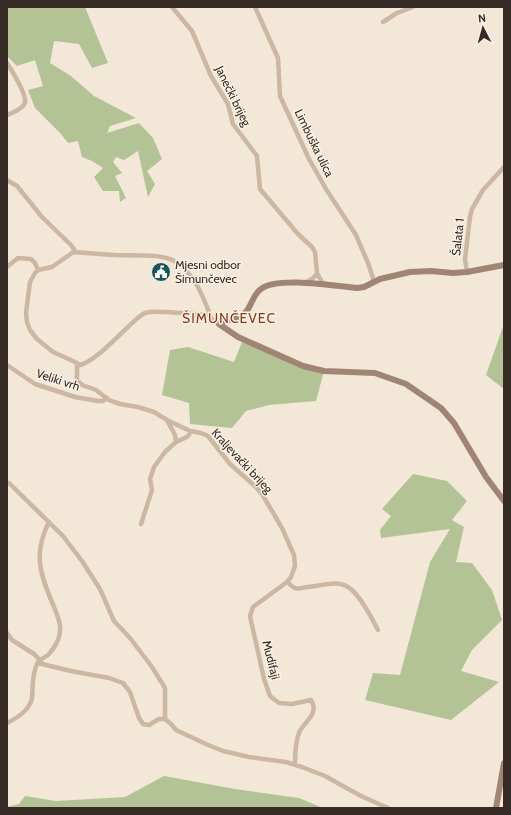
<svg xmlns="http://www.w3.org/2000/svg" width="511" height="815" viewBox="0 0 511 815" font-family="Cabin,sans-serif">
	<rect width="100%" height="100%" fill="#f3e7d8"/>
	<!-- green -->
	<path fill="#b3c396" d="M7,7H85L108,63L92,68L79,44L54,41L50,63L71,76L94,96L136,118L110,126L107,133L139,123L153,138L162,159L147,171L155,184L148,197L138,151L124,160L116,157L113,162L122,173L115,176L126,198L120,202L119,191H103L94,177L103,168L92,161L82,157L78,141L68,143L61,134L35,108L28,90L43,86L35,60L17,66L7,56Z
		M504,324V389L486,375Z
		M242,342L324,371L316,401L269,405L246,411L232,428L190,424L189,403L162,395L170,350L188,347L234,362Z
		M413,474L447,481L467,501L452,520L464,527L456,562L472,563L492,590L502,620L472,650L461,671L499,682L451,720L365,700L373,673L400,675L430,562L450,529L381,538L380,530L391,516L382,509Z
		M164,776L235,789L299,798L323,808H7V807L19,804L25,796L56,801L125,797Z"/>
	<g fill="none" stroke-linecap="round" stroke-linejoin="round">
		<!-- street -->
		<path stroke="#ccb7a3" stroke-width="4.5" d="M172,7L192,31L211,76L228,104L233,124L257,156L260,189L298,234L312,247L315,252L317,273C315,278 311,280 306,282
			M255,7L278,58L280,96L309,159L326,189L356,235L368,263L374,281
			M383,22L397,13L413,7
			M7,63C12,71 27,94 25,103C23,109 12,113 7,115
			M7,180L17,186L42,217L71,245L74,249L73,252L72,253L52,267L38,270L35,273L30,282L26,313L27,322L30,330L37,339L53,352L73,361L80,365C95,361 116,338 128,327C133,322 139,316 145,313C152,311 160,312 167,312C182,313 196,314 210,315
			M73,252C86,253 100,254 113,255C129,256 163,253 176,262C195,275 203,296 210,315L212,319L219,324
			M7,267L18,258L31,259L35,263L38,270
			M467,272L465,259L470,217L472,209L483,190L504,167
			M317,273L322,282L325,285
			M77,363V380L82,385L96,390L109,400L114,402L120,404L138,407L154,412L167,420L190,431L201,433L208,436L230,464L256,487L262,494L282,528L294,555L295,566L291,577L287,582C290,584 292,587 295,588C298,589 303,588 307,587C323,586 339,578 352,590C363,600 371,617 378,630
			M7,365L35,384L75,397L98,401H103L107,398
			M167,420L175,435L176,442
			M7,483H9L63,536L82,561L100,589L114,621L130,638L152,667L165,688V719
			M141,524L152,490L150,479L154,467L165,452L176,442L187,437L189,435L190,431
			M287,582L253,607L250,616L264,679L270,696L279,703L292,704L311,700C320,715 303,722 299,733C295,743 295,754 295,764
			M7,633L12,640L34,654L41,661
			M38,663L71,671L109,678L123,683L130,692L139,718L143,724L149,725L159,719H165L171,724L176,730L208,745L223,751L249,757L286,762L302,767L325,776L361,796L388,808
			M7,723C17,718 30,710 32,698C33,690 32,682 34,674C35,670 36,665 38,662C41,659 45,657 48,655C54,649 60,639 60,630C61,622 57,615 54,607C41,576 32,555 49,522"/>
		<!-- secondary -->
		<path stroke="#a08574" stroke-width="6" d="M504,265L467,272L453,273L431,271L410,272L380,279L364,287L357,288C336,286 277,276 261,289C252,295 252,307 244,314C237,321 226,318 219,324L238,337L303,366L324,371L375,373L406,384L441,408L454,423L486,477L504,501
			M496,808L504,763"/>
	</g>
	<!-- icons -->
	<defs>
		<g id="civic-disc" transform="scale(1)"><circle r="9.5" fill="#18545b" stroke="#fbf1e4"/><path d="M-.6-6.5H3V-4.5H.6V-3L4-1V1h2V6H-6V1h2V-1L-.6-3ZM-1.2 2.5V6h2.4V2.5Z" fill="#fff"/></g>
	</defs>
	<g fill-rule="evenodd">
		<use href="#civic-disc" x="161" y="272"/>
	</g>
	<g text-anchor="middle" stroke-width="3" stroke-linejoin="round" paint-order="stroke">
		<!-- street labels -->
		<g font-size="12" fill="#362b25" stroke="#fbf1e4">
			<text transform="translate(233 96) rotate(64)" y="4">Janečki brijeg</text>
			<text transform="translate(314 143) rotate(64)" y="4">Limbuška ulica</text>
			<text transform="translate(458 237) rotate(-84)" y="4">Šalata 1</text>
			<text transform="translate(58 380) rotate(18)" y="4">Veliki vrh</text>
			<text transform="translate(242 461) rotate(47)" y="4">Kraljevački brijeg</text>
			<text transform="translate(271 660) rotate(76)" y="4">Mudifaji</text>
		</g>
		<!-- poi labels -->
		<g font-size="12" fill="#362b25" stroke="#fbf1e4" text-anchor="start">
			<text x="175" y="269">Mjesni odbor<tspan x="175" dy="14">Šimunčevec</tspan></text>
		</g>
		<!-- quarter labels -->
		<g font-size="14" letter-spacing="1" fill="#8c3818" stroke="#fbf1e4">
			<text x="229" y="323">ŠIMUNČEVEC</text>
		</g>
	</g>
	<!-- border -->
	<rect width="511" height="815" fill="none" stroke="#362b25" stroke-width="16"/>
	<!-- north arrow -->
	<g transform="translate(483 28) rotate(354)" stroke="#fbf1e4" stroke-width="3" paint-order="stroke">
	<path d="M0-3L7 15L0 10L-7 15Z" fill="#362b25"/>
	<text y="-6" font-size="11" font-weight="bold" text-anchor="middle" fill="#362b25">N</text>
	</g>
</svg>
